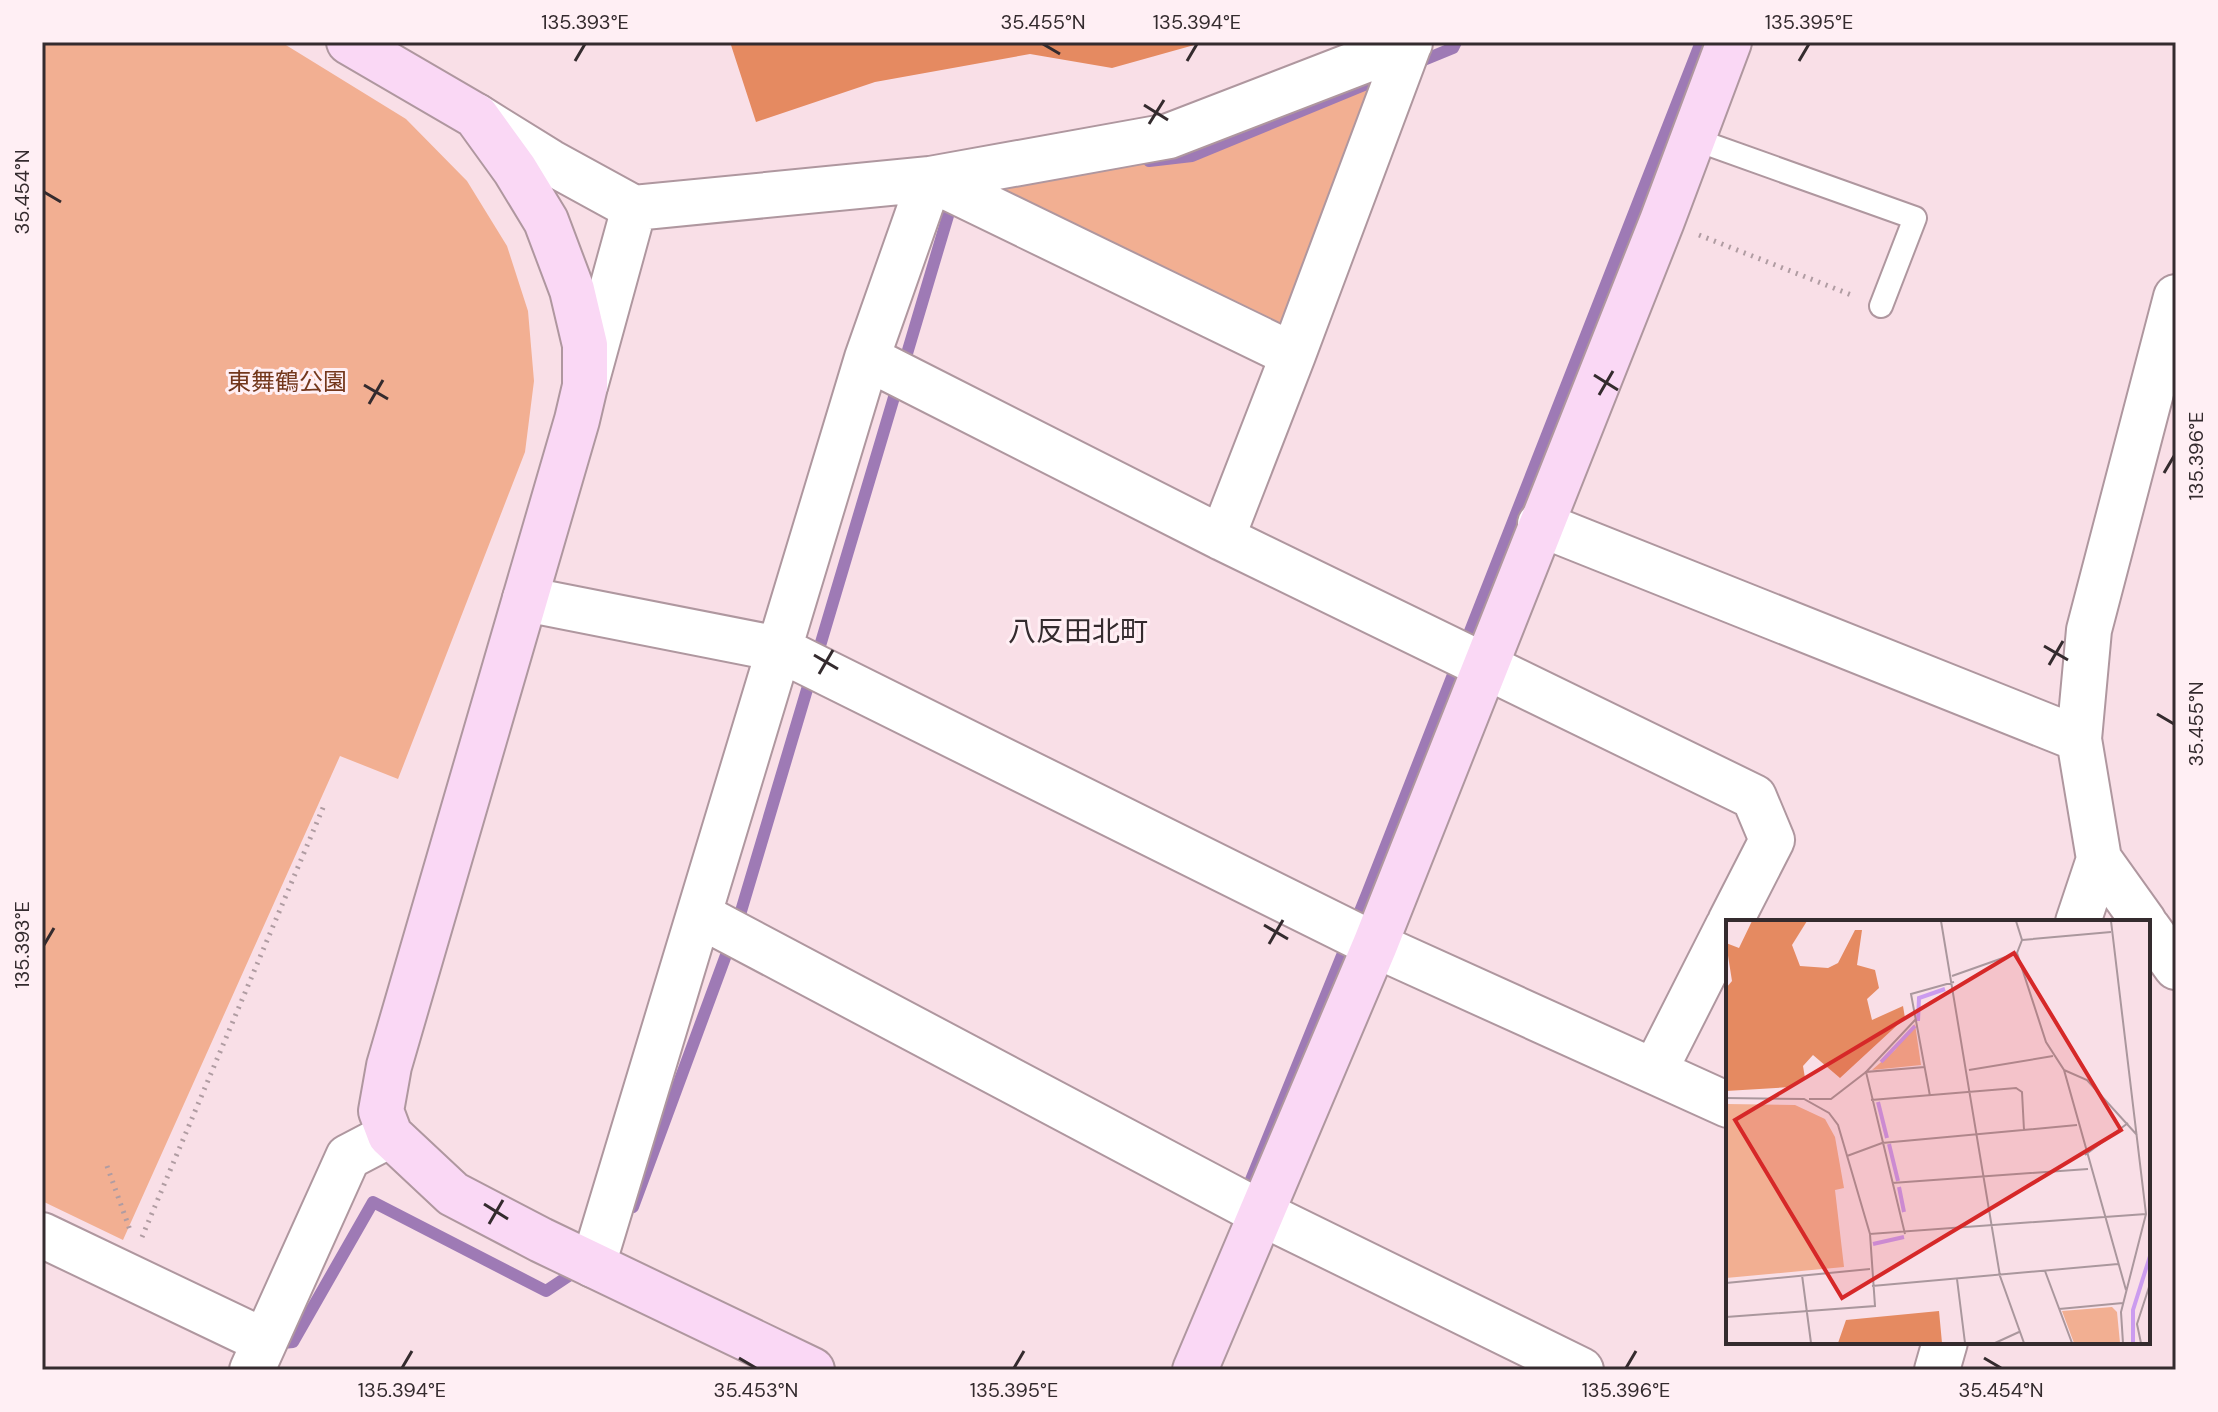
<svg xmlns="http://www.w3.org/2000/svg" width="2218" height="1412" viewBox="0 0 2218 1412" font-family="'DM Sans','Noto Sans JP',sans-serif">
	<rect width="100%" height="100%" fill="#f9dfe7"/>
	<!-- green -->
	<path fill="#f2af92" d="M42,42H281L406,119L467,181L507,246L528,311L534,381L525,452L398,779L340,756L123,1240L42,1201Z
		M1387,65L1280,331L973,183Z"/>
	<!-- forest -->
	<path fill="#e58a61" d="M730,42H1205L1112,68L1030,54L875,82L756,122Z"/>
	<g fill="none" stroke-linecap="round" stroke-linejoin="round">
		<!-- stream -->
		<path stroke="#9e7ab5" stroke-width="12" d="M1414,64L1453,48L1456,42
			M1149,161L1192,156L1386,76
			M1244,1197L1367,894L1701,42
			M633,1207L736,928L953,199
			M272,1344L293,1342L373,1202L546,1291L579,1269"/>
		<!-- lane casing -->
		<g stroke="#af979f" stroke-width="26">
			<path id="lane" d="M1691,138L1915,218L1881,306"/>
		</g>
		<!-- street casing -->
		<g stroke="#af979f" stroke-width="48">
			<path id="street" d="M476,116L550,162L634,208L930,179L1169,136L1410,43
				M867,358L1222,538L1754,797L1772,840L1730,922
				M586,383L634,208
				M1540,524L2079,739
				M1222,538L1293,355L1410,42
				M525,599L779,649L1375,945L1728,1105
				M2099,859L2144,922
				M699,915L1261,1213L1581,1370
				M2078,922L2099,859L2079,739L2089,630L2176,297
				M2148,928L2176,967
				M1655,1070L1728,926
				M42,1235L264,1341
				M593,1265L867,358L930,179L1293,355
				M252,1370L348,1157L390,1135
				M1937,1370L1945,1342"/>
		</g>
		<!-- secondary casing -->
		<g stroke="#af979f" stroke-width="48">
			<path id="secondary" d="M349,42L476,116L515,170L546,221L572,290L585,345V386L577,420L389,1066L381,1111L390,1135L453,1194L541,1240L812,1370
				M1195,1370L1375,945L1662,221L1729,42"/>
		</g>
		<!-- path -->
		<path stroke="#b09ca2" stroke-width="5" stroke-dasharray="2 6" stroke-linecap="butt" d="M1699,235L1854,296
			M107,1166L130,1230
			M142,1237L325,803"/>
		<!-- lane -->
		<use href="#lane" stroke="#fff" stroke-width="22"/>
		<!-- street -->
		<use href="#street" stroke="#fff" stroke-width="44"/>
		<!-- secondary -->
		<use href="#secondary" stroke="#fad8f5" stroke-width="44"/>
	</g>
	<!-- ticks -->
	<path fill="none" stroke="#342b2e" stroke-width="3" d="M1043,44L1060,54M575,61L585,44M1187,61L1197,44M1799,61L1809,44M1144,105L1168,120M1149,124L1164,100M44,192L61,202M1594,375L1618,390M364,385L388,399M1599,395L1613,371M369,404L383,380M2164,473L2174,456M2044,646L2068,660M814,655L838,669M2049,665L2063,641M819,674L833,650M2157,714L2174,724M1264,925L1288,939M1269,944L1283,920M44,945L54,928M484,1204L508,1219M489,1224L503,1200M739,1358L756,1368M1984,1358L2001,1368M402,1368L412,1351M1014,1368L1024,1351M1626,1368L1636,1351"/>
	<g text-anchor="middle" stroke-width="6" stroke-linejoin="round" paint-order="stroke">
		<!-- park labels -->
		<g font-size="24" fill="#73371c" stroke="#ffeff4">
			<text x="287" y="390">東舞鶴公園</text>
		</g>
		<!-- quarter labels -->
		<g font-size="28" fill="#342b2e" stroke="#ffeff4">
			<text x="1078" y="641">八反田北町</text>
		</g>
	</g>
	<!-- overview -->
	<g transform="translate(1726 920)">
		<rect width="424" height="424" fill="#f9dfe7"/>
		<path d="M189,104L195,145L146,150L169,130ZM0,184L69,185L99,199L109,217L118,268L109,270L118,347L0,358ZM386,387L391,392L394,423H348L336,391Z" fill="#f2af92"/>
		<path d="M26,1H81L66,25L74,46L102,48L112,43L129,10H136L131,45L149,50L153,68L141,79L146,100L177,86L179,98L114,158L87,135L77,146L79,158L64,167L0,171V68L6,61L0,23L13,28ZM213,391L216,423H112L120,400Z" fill="#e58a61"/>
		<path fill="none" stroke="#cb9cef" stroke-width="4" d="M192,101L193,78L219,69M155,142L189,106M152,182L161,218M163,224L172,261M173,267L178,292M147,324L178,317M407,423V390L424,336"/>
		<path fill="none" stroke="#aa979d" stroke-width="2" d="M215,1L274,356L298,423M290,1L296,20L291,33L320,122L338,150L400,370M385,1L420,294L395,392L397,423M296,20L385,12M226,56L291,33M243,150L327,136M338,150L361,160L411,215M204,176L185,74L228,62M0,178L78,179L103,193L112,205L144,314L420,294M83,179H105L140,152L190,99M145,180L290,168L296,172L298,210M359,235L402,203M121,236L156,223L351,205M166,263L362,249M179,314L140,152L199,147M319,351L346,423M76,355L85,423M231,359L239,423M0,363L144,349M146,366L392,344M333,389L397,383M0,397L149,386L144,314M269,423L293,412M415,423L411,404L424,364"/>
		<path fill="#d62828" fill-opacity="0.15" stroke="#d62828" stroke-width="4" d="M288,33L395,210L116,378L9,200Z"/>
		<rect width="424" height="424" fill="none" stroke="#342b2e" stroke-width="4"/>
	</g>
	<!-- border -->
	<rect width="2218" height="1412" fill="none" stroke="#ffeff4" stroke-width="88"/>
	<rect x="44" y="44" width="2130" height="1324" fill="none" stroke="#342b2e" stroke-width="3"/>
	<g font-size="20" text-anchor="middle" fill="#342b2e">
		<text x="585" y="29">135.393°E</text>
		<text x="1043" y="29">35.455°N</text>
		<text x="1197" y="29">135.394°E</text>
		<text x="1809" y="29">135.395°E</text>
		<text transform="translate(22 192) rotate(-90)" y="7">35.454°N</text>
		<text transform="translate(2196 456) rotate(-90)" y="7">135.396°E</text>
		<text transform="translate(2196 724) rotate(-90)" y="7">35.455°N</text>
		<text transform="translate(22 945) rotate(-90)" y="7">135.393°E</text>
		<text x="402" y="1397">135.394°E</text>
		<text x="756" y="1397">35.453°N</text>
		<text x="1014" y="1397">135.395°E</text>
		<text x="1626" y="1397">135.396°E</text>
		<text x="2001" y="1397">35.454°N</text>
	</g>
</svg>
